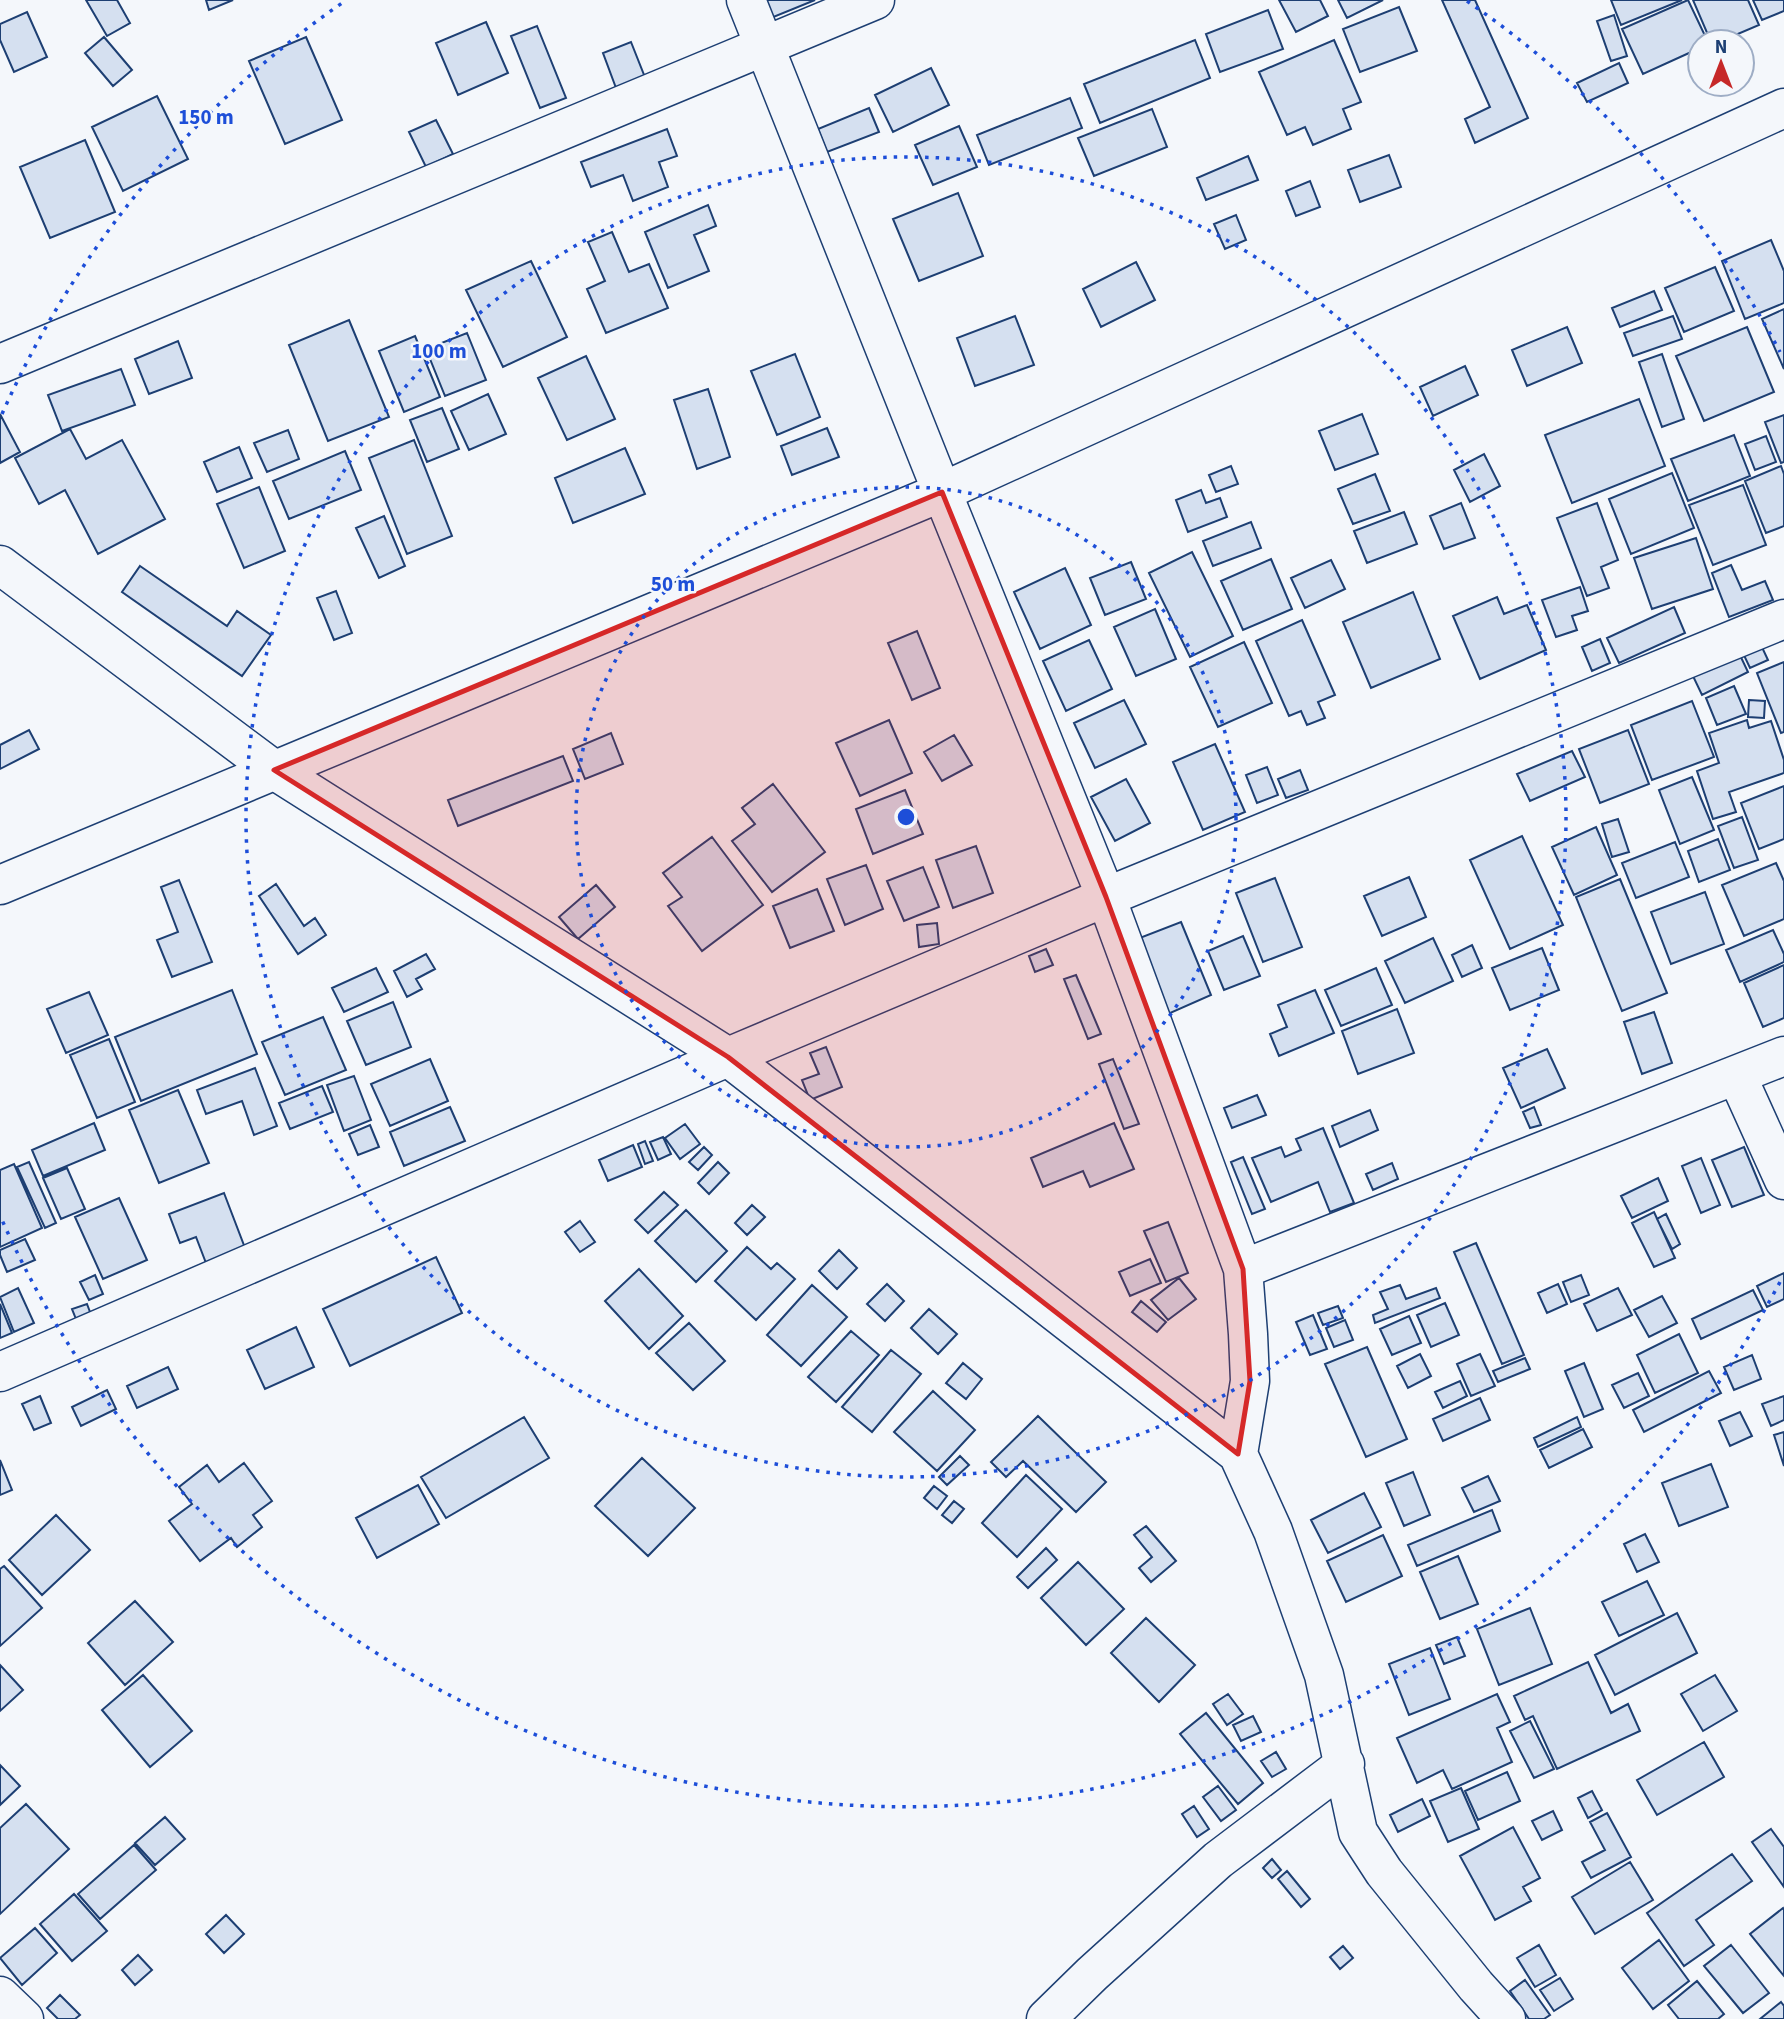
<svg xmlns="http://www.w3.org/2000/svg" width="1784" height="2019" viewBox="0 0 1784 2019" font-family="'Source Sans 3',sans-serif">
	<rect width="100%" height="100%" fill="#f4f7fb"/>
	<!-- building -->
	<path fill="#d5e0f0" stroke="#1d3f73" stroke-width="2" d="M86,0H117L130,23L107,36Z
		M206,0H233L209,10Z
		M764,0H815L771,18Z
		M1279,0H1320L1328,16L1296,32Z
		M1338,0H1383L1347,18Z
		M1442,0H1475L1528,118L1475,143L1465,119L1490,107Z
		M1611,0H1682L1621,25Z
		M1688,0L1708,42H1700V48L1643,74L1622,29Z
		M1693,0H1748L1759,25L1719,42H1711Z
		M1753,0H1784V11L1762,20Z
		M1399,7L1417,51L1360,72L1343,29Z
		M1268,10L1283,49L1220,72L1206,34Z
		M27,12L47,57L14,72L0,40V24Z
		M1614,15L1627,56L1611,61L1597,21Z
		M486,22L508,73L458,95L436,43Z
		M537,26L566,98L540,108L511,36Z
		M104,37L132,70L113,86L85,53Z
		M306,37L342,120L285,144L249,61Z
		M1195,40L1210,78L1100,123L1084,84Z
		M1334,40L1361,102L1343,109L1351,129L1313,145L1305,127L1287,135L1259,72Z
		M631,42L648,85L619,96L603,53Z
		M1619,63L1628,83L1587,102L1577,83Z
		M931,68L949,105L893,132L875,95Z
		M157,96L188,159L123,191L92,127Z
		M1070,98L1082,128L989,165L977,135Z
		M869,108L879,132L827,152L818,129Z
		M1152,109L1167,147L1094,176L1078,138Z
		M436,120L453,154L426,167L409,132Z
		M959,126L977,167L933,185L915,145Z
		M667,129L677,156L659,162L668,187L633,201L623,175L591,187L581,162Z
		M85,140L115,212L50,238L20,167Z
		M1389,155L1401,187L1360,202L1348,170Z
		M1248,156L1258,180L1206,200L1197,178Z
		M1310,181L1320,207L1296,216L1286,191Z
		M958,193L983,256L919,281L893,219Z
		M708,205L716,226L694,235L709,271L668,288L645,232Z
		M1236,215L1246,240L1225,249L1214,224Z
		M612,232L629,272L649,264L668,308L606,333L587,289L605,281L588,242Z
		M1771,240L1784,271V303L1745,319L1722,261Z
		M531,261L567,337L503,367L466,290Z
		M1136,262L1155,300L1101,327L1083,289Z
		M1715,267L1734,311L1684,332L1665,288Z
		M1654,291L1662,310L1620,327L1612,308Z
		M1784,309V369L1762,319Z
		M1015,316L1034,365L975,386L957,338Z
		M1673,316L1682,339L1633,356L1624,333Z
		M349,320L389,417L328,441L289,345Z
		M1567,327L1582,363L1527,386L1512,350Z
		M1747,327L1774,392L1704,421L1676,356Z
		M467,333L486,380L445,396L426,349Z
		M415,336L440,397L404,412L379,351Z
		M178,341L192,378L149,394L135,359Z
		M795,354L820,417L777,435L751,371Z
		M1662,354L1684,419L1662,427L1639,362Z
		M586,356L615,419L567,440L538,378Z
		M1465,366L1478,395L1433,416L1420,387Z
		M121,369L135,405L62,431L48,395Z
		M708,389L730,457L697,469L674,400Z
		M488,394L506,434L469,450L451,411Z
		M1639,399L1665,466L1572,503L1545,435Z
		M442,408L459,449L427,462L410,420Z
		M0,414L20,452L0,463Z
		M1362,414L1378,454L1335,470L1319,431Z
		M1784,415V462L1781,463L1765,422Z
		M827,428L839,457L792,475L781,446Z
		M70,429L86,459L122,440L165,519L98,554L65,490L39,504L15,458Z
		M288,430L299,459L267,472L254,443Z
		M1734,435L1750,476L1688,501L1671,459Z
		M1766,436L1776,462L1755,470L1745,444Z
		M414,440L452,536L407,554L369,458Z
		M239,447L252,478L217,492L204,462Z
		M625,448L645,494L573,523L555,478Z
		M345,451L361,490L289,519L273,481Z
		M1484,454L1500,486L1470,502L1454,470Z
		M1231,466L1238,484L1216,492L1209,475Z
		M1781,466L1784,474V526L1766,533L1745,481Z
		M1672,473L1694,528L1631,554L1609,499Z
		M1375,474L1390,511L1353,524L1338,489Z
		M1743,485L1766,545L1713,565L1689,505Z
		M259,487L285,551L244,568L217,504Z
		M1201,490L1206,503L1220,498L1227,517L1188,532L1176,500Z
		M1461,503L1475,538L1444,549L1430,516Z
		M1597,503L1618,560L1601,567L1609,588L1587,596L1557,518Z
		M1404,512L1417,544L1367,563L1354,531Z
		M384,516L405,566L379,578L356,528Z
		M1251,522L1261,548L1213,566L1203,541Z
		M1696,538L1713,589L1652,609L1634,558Z
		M1192,552L1233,636L1190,657L1149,573Z
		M1271,559L1292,609L1243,630L1221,581Z
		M1331,560L1345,589L1305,608L1291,578Z
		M1131,562L1146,599L1105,615L1090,578Z
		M1731,565L1742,590L1765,581L1773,600L1729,617L1712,573Z
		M140,566L227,626L237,611L271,635L242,676L122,592Z
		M1065,568L1091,625L1040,649L1014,592Z
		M1580,587L1588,611L1572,616L1577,630L1556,637L1542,600Z
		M336,591L352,633L334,640L317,598Z
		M1413,592L1440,659L1371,688L1343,622Z
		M1497,597L1504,614L1527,605L1546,650L1480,679L1453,616Z
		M1674,607L1685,633L1619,663L1607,638Z
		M1155,609L1176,659L1136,676L1114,627Z
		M1302,620L1335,695L1318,702L1325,718L1307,725L1301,711L1289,716L1256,641Z
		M917,631L940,688L912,700L888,643Z
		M1600,639L1610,663L1592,671L1582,647Z
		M1089,640L1112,689L1066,711L1043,661Z
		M1244,642L1272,703L1218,727L1190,667Z
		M1760,643L1768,660L1750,668L1742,651Z
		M1738,651L1748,672L1702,695L1692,674Z
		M1784,662V732L1781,733L1757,673Z
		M1734,686L1746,714L1717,725L1706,698Z
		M1124,700L1146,744L1095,768L1074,723Z
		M1749,700L1765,701L1764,718L1748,717Z
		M1692,701L1714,757L1652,780L1631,725Z
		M889,720L912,773L860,796L836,743Z
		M1747,720L1749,728L1771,721L1784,760V773L1729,792L1736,812L1713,819L1697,771L1719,763L1709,733Z
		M29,730L39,749L0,769V745Z
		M1628,730L1649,784L1600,803L1579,749Z
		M611,733L623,764L585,779L573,749Z
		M954,735L972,765L942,781L924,752Z
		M1215,744L1245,812L1203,830L1173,762Z
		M1572,751L1585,777L1530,801L1517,774Z
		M563,756L573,781L458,826L448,800Z
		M1267,767L1278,795L1257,803L1246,775Z
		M1300,770L1308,790L1286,798L1278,779Z
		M1692,777L1714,830L1680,844L1659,790Z
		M1126,779L1150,823L1115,841L1091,797Z
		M773,784L825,852L772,892L732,841L755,824L742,808Z
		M1784,786V839L1759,849L1741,803Z
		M905,790L923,834L873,854L856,809Z
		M1742,817L1758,860L1734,868L1718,826Z
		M1618,819L1629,852L1612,857L1602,824Z
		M1596,827L1617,875L1574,895L1552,847Z
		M1522,836L1563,925L1510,949L1470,860Z
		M712,837L763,905L702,951L668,906L682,897L663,873Z
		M1718,839L1730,870L1699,882L1688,851Z
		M1675,842L1689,877L1636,898L1622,863Z
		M976,846L993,893L953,908L936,860Z
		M1776,863L1784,881V919L1744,936L1722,885Z
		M866,865L883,909L845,925L827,879Z
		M923,867L939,907L904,921L887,881Z
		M1409,877L1426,917L1382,936L1364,896Z
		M1275,878L1302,947L1263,962L1236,893Z
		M1620,879L1667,993L1622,1011L1576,897Z
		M179,880L212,962L172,977L157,940L178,932L161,887Z
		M276,884L304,926L315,918L326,935L298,954L259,896Z
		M596,885L615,907L578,939L559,917Z
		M817,889L834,931L790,948L773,906Z
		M1705,892L1724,944L1671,964L1651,912Z
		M1181,922L1211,995L1168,1014L1137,939Z
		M937,923L939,944L919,947L917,925Z
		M1773,930L1784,954V962L1740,982L1726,950Z
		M1243,936L1260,976L1224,990L1208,951Z
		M1433,938L1453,981L1405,1003L1385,961Z
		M1472,945L1482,968L1462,977L1452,955Z
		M1542,948L1559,990L1510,1010L1492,968Z
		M1046,949L1053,965L1035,972L1029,956Z
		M426,954L435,969L416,979L422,989L407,997L394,971Z
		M1784,965V1018L1763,1027L1744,983Z
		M376,968L388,992L344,1012L332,988Z
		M1376,968L1392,1005L1341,1026L1325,990Z
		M1076,975L1101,1034L1088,1039L1064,979Z
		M232,990L257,1054L141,1101L115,1037Z
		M1315,990L1334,1033L1279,1056L1270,1034L1287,1027L1278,1005Z
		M89,992L108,1035L66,1053L47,1009Z
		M393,1002L411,1047L366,1065L347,1021Z
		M1397,1009L1414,1053L1358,1074L1342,1031Z
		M1654,1012L1672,1063L1642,1074L1624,1022Z
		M323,1017L346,1070L285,1095L262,1042Z
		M109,1039L135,1102L97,1118L70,1055Z
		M826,1047L842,1087L810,1100L802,1080L819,1074L810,1053Z
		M1547,1049L1565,1088L1521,1108L1503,1068Z
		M430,1059L448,1101L390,1126L371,1084Z
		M1113,1059L1139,1124L1124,1129L1099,1064Z
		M255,1068L277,1126L254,1135L242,1101L206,1114L197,1090Z
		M354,1076L371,1120L344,1131L327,1085Z
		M322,1086L333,1112L290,1129L279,1103Z
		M178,1090L209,1163L159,1183L129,1110Z
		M1257,1095L1266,1115L1232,1128L1224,1108Z
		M450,1107L465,1141L404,1166L390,1132Z
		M1534,1107L1541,1125L1530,1128L1523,1112Z
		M1370,1110L1378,1130L1340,1147L1332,1126Z
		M94,1123L105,1150L43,1176L32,1150Z
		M1114,1123L1134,1169L1090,1187L1083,1171L1043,1187L1031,1158Z
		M685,1124L700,1144L680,1159L665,1138Z
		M370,1125L379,1147L358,1155L349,1134Z
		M1323,1128L1354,1203L1330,1212L1318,1182L1271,1202L1252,1158L1281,1147L1285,1157L1301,1150L1296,1139Z
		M663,1137L671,1154L658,1160L650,1142Z
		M645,1141L653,1161L645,1164L638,1144Z
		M633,1145L642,1167L608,1181L599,1160Z
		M704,1147L712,1155L698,1170L689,1162Z
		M1744,1147L1764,1195L1732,1207L1712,1160Z
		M1243,1157L1265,1209L1252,1214L1231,1162Z
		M1701,1158L1720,1205L1701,1213L1682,1166Z
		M29,1162L56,1223L45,1228L17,1167Z
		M718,1162L729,1173L709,1194L698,1183Z
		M1392,1163L1398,1179L1373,1190L1366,1174Z
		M14,1164L42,1228L0,1247V1170Z
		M67,1168L85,1209L61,1219L43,1178Z
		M1658,1178L1668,1201L1632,1218L1621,1196Z
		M664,1192L678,1205L648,1233L635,1220Z
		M224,1193L245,1248L206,1263L196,1237L180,1243L169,1214Z
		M119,1198L147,1260L103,1279L75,1217Z
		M752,1205L765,1217L747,1235L735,1223Z
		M686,1210L727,1251L696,1282L655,1241Z
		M1654,1212L1675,1258L1654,1267L1632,1223Z
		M1666,1214L1680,1244L1672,1249L1657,1219Z
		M580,1221L595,1242L580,1252L565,1232Z
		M1168,1222L1188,1273L1166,1282L1144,1231Z
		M25,1239L35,1260L7,1272L0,1255V1250Z
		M1476,1243L1524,1355L1502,1364L1454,1252Z
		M747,1247L771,1269L777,1263L795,1279L756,1320L715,1281Z
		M839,1250L857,1268L837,1289L819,1271Z
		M436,1257L462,1313L350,1366L323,1309Z
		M1150,1259L1161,1283L1130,1296L1119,1272Z
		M639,1269L683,1316L649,1349L605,1301Z
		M1784,1273V1299L1767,1307L1757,1286Z
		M95,1275L103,1294L89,1300L80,1282Z
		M1581,1275L1589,1295L1571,1302L1563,1282Z
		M1179,1278L1196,1299L1168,1320L1151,1300Z
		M887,1284L904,1301L885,1321L867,1304Z
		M1558,1284L1567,1304L1547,1313L1538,1293Z
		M812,1285L847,1317L801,1366L767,1335Z
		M1400,1285L1406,1299L1436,1288L1440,1298L1375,1323L1373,1315L1388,1309L1380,1292Z
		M18,1288L34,1323L14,1332L0,1297Z
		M1618,1288L1632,1315L1597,1331L1584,1304Z
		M1753,1290L1763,1310L1701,1339L1692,1319Z
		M1662,1296L1677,1323L1649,1337L1634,1310Z
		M1141,1301L1166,1322L1157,1332L1132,1312Z
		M1445,1303L1459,1335L1431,1347L1417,1315Z
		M0,1304L12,1333L0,1338Z
		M87,1304L96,1328L82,1334L72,1309Z
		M1338,1306L1343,1318L1323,1325L1318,1313Z
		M929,1309L957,1334L938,1354L911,1328Z
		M1313,1315L1327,1349L1310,1355L1296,1322Z
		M1409,1316L1421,1343L1392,1355L1380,1329Z
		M1345,1320L1353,1340L1334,1347L1326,1328Z
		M689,1323L725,1361L693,1390L656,1353Z
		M296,1327L314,1367L265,1389L247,1350Z
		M851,1331L879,1355L836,1402L808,1377Z
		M1679,1334L1698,1373L1655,1393L1637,1355Z
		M1367,1347L1407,1439L1366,1457L1325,1364Z
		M891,1350L921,1374L872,1432L842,1407Z
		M1420,1354L1431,1376L1408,1388L1397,1366Z
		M1480,1354L1495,1386L1471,1396L1457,1364Z
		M1752,1355L1761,1379L1734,1390L1724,1367Z
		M1525,1358L1530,1369L1498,1382L1493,1371Z
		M963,1363L982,1379L966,1399L946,1383Z
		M1584,1363L1603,1409L1584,1417L1565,1371Z
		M168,1367L178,1389L137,1408L127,1386Z
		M1709,1371L1721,1393L1644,1432L1633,1410Z
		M1638,1373L1649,1396L1624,1408L1612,1385Z
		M1460,1381L1467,1396L1443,1408L1435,1392Z
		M107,1390L116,1409L81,1426L72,1407Z
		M933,1391L975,1430L937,1471L894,1432Z
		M40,1396L51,1423L34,1430L22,1404Z
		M1784,1396V1420L1771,1426L1762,1404Z
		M1480,1398L1490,1420L1443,1441L1433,1419Z
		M1740,1412L1752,1436L1730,1446L1719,1421Z
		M1038,1416L1106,1482L1076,1512L1023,1461L1006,1477L991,1462Z
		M524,1417L549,1458L446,1518L421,1477Z
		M1577,1417L1581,1427L1538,1447L1534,1438Z
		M1583,1429L1592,1447L1549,1468L1540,1450Z
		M1784,1432V1466L1774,1435Z
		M960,1456L969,1465L947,1485L939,1477Z
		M642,1458L695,1508L648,1556L595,1506Z
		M0,1460L12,1490L0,1495Z
		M244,1463L272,1501L253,1515L262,1527L237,1547L231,1538L200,1561L169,1521L192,1504L179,1487L207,1465L219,1482Z
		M1711,1464L1728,1507L1679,1526L1662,1483Z
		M1413,1472L1430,1515L1404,1526L1386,1483Z
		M1026,1475L1062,1509L1017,1557L982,1523Z
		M1488,1476L1500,1501L1474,1512L1462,1488Z
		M418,1485L439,1524L377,1558L356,1518Z
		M934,1486L947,1496L937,1509L924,1498Z
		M1364,1493L1381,1527L1328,1553L1311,1520Z
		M954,1501L964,1509L952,1523L942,1515Z
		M1492,1510L1500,1531L1417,1566L1408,1545Z
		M56,1515L90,1550L42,1595L9,1560Z
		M1146,1526L1176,1561L1151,1582L1139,1568L1152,1557L1134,1535Z
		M1645,1534L1659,1562L1637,1572L1624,1544Z
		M1383,1535L1402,1576L1346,1602L1327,1561Z
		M1046,1548L1057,1560L1028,1588L1017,1577Z
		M1458,1556L1478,1604L1440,1619L1420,1572Z
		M1078,1562L1124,1609L1086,1645L1041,1598Z
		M4,1566L42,1608L0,1646V1569Z
		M1647,1581L1664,1615L1619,1636L1602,1602Z
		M135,1601L173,1642L125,1685L88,1643Z
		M1530,1608L1552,1664L1499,1685L1477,1629Z
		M1677,1613L1697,1653L1615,1695L1595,1655Z
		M1146,1618L1195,1665L1159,1702L1111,1653Z
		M1457,1637L1465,1656L1444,1664L1436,1645Z
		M1430,1648L1450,1699L1409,1715L1389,1664Z
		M1588,1662L1611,1713L1628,1704L1640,1731L1557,1769L1533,1716L1525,1720L1514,1696Z
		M0,1665L23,1690L0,1711Z
		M143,1675L192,1731L150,1767L102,1710Z
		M1715,1675L1737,1711L1703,1731L1681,1694Z
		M1228,1694L1243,1714L1227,1725L1213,1704Z
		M1497,1694L1510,1722L1497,1728L1512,1762L1452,1789L1443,1770L1417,1783L1397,1738Z
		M1206,1713L1263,1783L1238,1804L1180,1734Z
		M1253,1716L1261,1732L1241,1741L1233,1725Z
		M1530,1721L1554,1769L1534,1778L1510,1731Z
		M1704,1742L1724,1777L1657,1815L1637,1780Z
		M1276,1752L1286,1769L1272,1777L1261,1761Z
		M0,1765L20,1786L0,1805Z
		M1507,1772L1520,1801L1478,1820L1465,1791Z
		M1218,1786L1236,1810L1221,1821L1203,1797Z
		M1461,1788L1479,1829L1448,1842L1430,1801Z
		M1592,1791L1602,1810L1588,1818L1578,1798Z
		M1422,1799L1430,1816L1398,1832L1390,1815Z
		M26,1804L69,1849L0,1914V1828Z
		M1194,1806L1209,1829L1197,1837L1182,1814Z
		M1553,1811L1562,1830L1542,1840L1532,1821Z
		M1607,1813L1631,1857L1591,1878L1582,1862L1605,1850L1590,1822Z
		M165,1817L185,1839L155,1865L135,1843Z
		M1513,1827L1540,1878L1523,1887L1531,1901L1495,1920L1460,1856Z
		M1771,1829L1784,1847V1887L1752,1842Z
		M134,1845L156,1870L100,1919L78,1894Z
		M1732,1854L1752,1881L1696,1920L1714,1945L1684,1966L1647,1913Z
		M1272,1859L1281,1870L1272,1878L1263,1868Z
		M1630,1862L1653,1900L1595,1934L1572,1897Z
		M1287,1871L1310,1899L1301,1907L1278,1879Z
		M74,1894L107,1931L72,1961L40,1924Z
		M1783,1908L1784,1910V1976L1750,1934Z
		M226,1915L244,1934L224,1953L206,1934Z
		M35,1928L57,1953L22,1985L0,1958Z
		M1659,1940L1689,1981L1653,2009L1622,1968Z
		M1539,1945L1556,1975L1535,1987L1517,1958Z
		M1731,1945L1769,1993L1743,2013L1704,1966Z
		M1343,1946L1353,1958L1340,1969L1330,1957Z
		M138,1955L152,1970L135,1985L122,1970Z
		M1560,1978L1573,1999L1554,2011L1540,1990Z
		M1525,1980L1550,2015L1544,2019H1529L1510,1991Z
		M1697,1981L1724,2014L1718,2019H1679L1668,2005Z
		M60,1995L80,2015L75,2019H58L47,2008Z
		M1781,2002L1784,2006V2019H1760Z"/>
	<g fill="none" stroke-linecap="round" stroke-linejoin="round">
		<!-- minor casing -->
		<g stroke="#1d3f73" stroke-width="41">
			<path id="minor" d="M746,0L942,492L1106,897L1243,1269L1248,1334L1250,1381L1238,1454L1273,1531L1324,1675L1358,1832L1384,1872L1476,1986L1506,2019
				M0,364L875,0
				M0,565L274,770L728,1057L1238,1454
				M0,885L942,492L1784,108
				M1737,1076L1784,1180
				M1243,1269L1784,1056
				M0,1372L728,1057L1106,897L1784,619
				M0,1996L24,2019
				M1046,2019L1092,1974L1218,1860L1345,1764"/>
		</g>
		<!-- minor -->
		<use href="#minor" stroke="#f4f7fb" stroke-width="38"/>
	</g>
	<!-- marked area -->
	<path fill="#d62828" fill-opacity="0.2" stroke="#d62828" stroke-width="5" stroke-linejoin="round" d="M942,492L1106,897L1243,1269L1250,1381L1238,1454L728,1057L274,770Z"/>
	<!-- distance rings -->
	<g fill="none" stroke="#1d4ed8" stroke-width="3.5" stroke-dasharray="3.5 7">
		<circle cx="906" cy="817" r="330"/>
		<circle cx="906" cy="817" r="660"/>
		<path d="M1780 1282A990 990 0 0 1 2 1220M2 414A990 990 0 0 1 345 1M1467 1A990 990 0 0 1 1780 352"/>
	</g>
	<circle cx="906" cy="817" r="10" fill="#1d4ed8" stroke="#f4f7fb" stroke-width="3.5"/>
	<g font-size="21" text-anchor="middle" font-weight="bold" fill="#1d4ed8" stroke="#f4f7fb" stroke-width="5" stroke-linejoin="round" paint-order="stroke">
		<text x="206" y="124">150 m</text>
		<text x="439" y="358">100 m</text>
		<text x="673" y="591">50 m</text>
	</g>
	<!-- north arrow -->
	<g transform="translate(1721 63)"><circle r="33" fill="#f4f7fb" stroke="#9eadc5" stroke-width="2"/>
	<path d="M0-5L12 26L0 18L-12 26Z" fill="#c62828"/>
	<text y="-10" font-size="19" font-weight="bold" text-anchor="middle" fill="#1d3f73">N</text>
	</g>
</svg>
